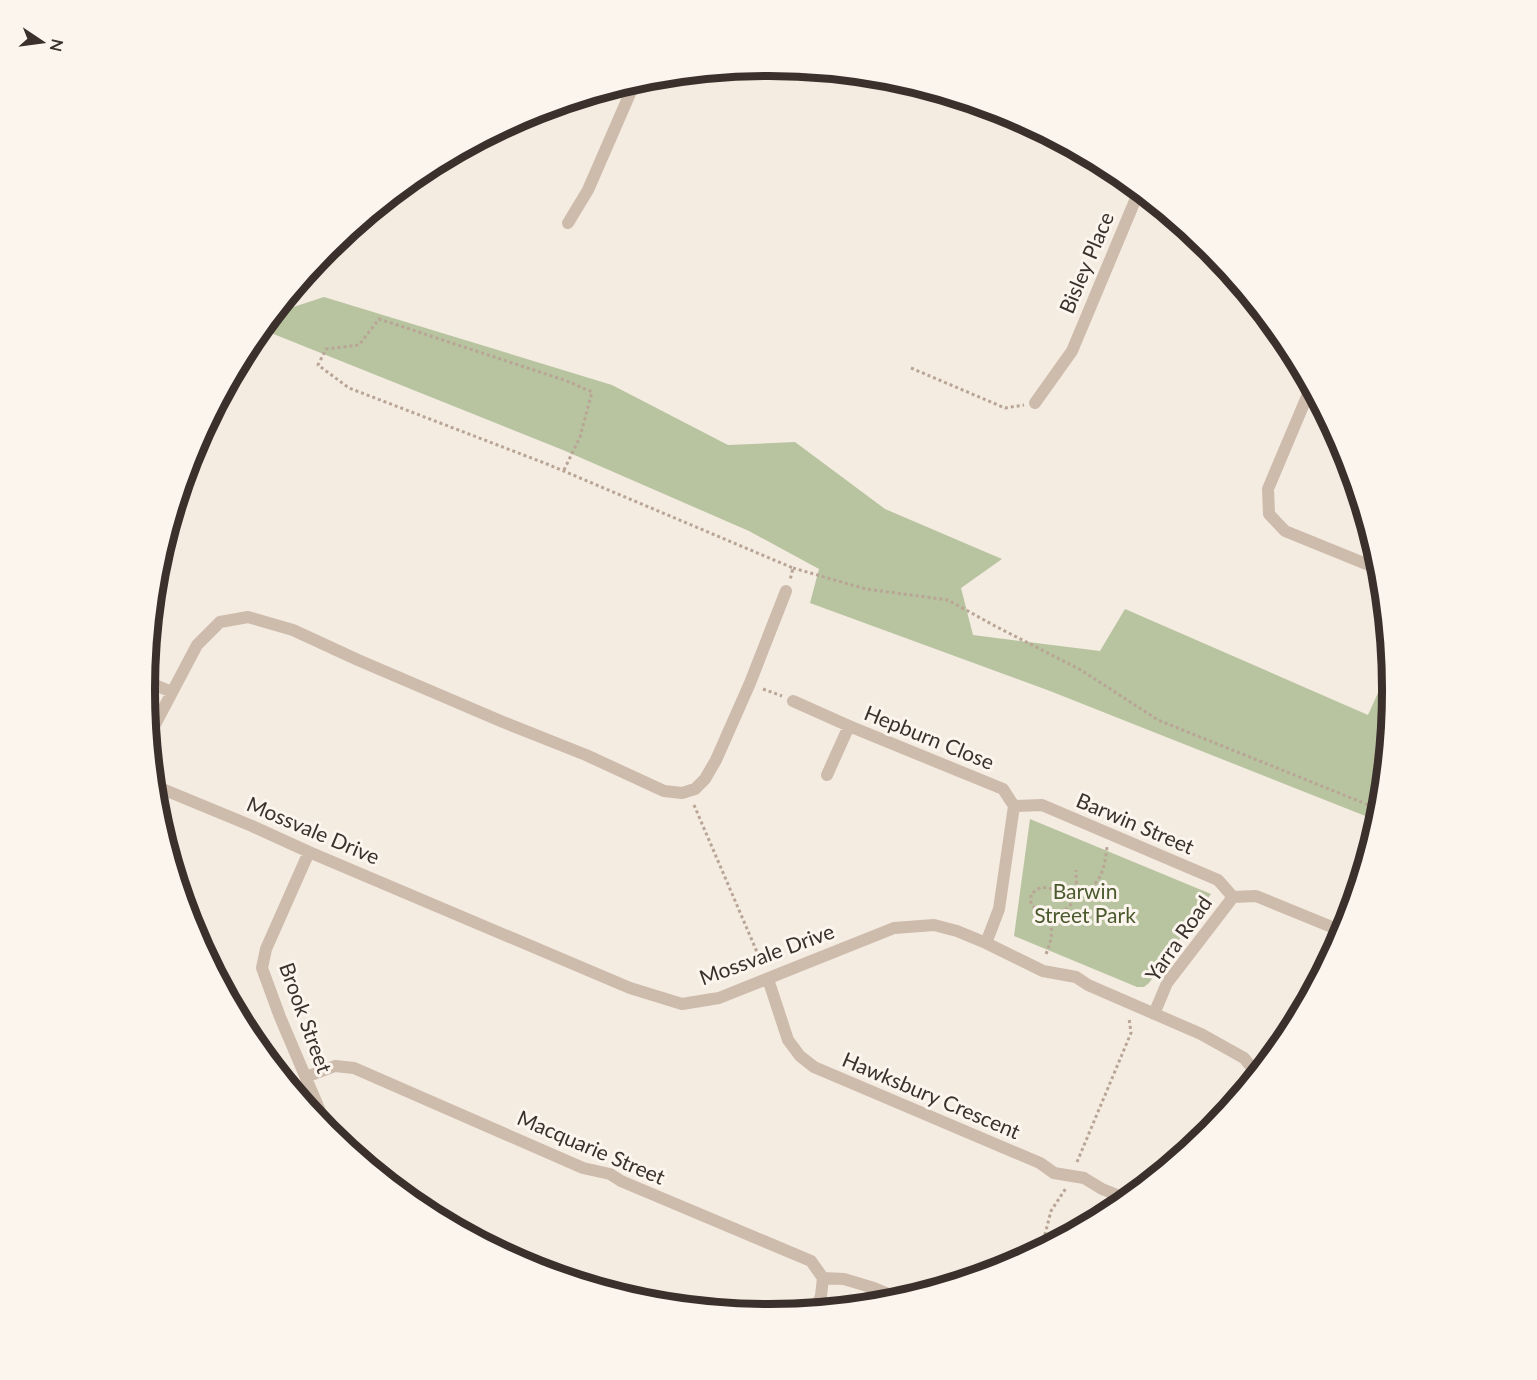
<svg xmlns="http://www.w3.org/2000/svg" width="1537" height="1380" viewBox="0 0 1537 1380" font-family="Lato,sans-serif">
	<rect width="100%" height="100%" fill="#f4ebe1"/>
	<!-- green -->
	<path fill="#b8c4a0" d="M324,297L612,385L728,445L795,442L885,509L1002,559L961,588L973,635L1100,651L1125,609L1368,715L1390,666L1392,690L1380,812L1378,821L1050,691L810,603L819,569L749,531L563,450L261,329L275,313Z
		M145,688L158,694L147,717L145,690Z
		M1030,819L1211,894L1149,983L1144,987H1137L1014,936Z"/>
	<g fill="none" stroke-linecap="round" stroke-linejoin="round">
		<!-- path -->
		<path stroke="#b9a596" stroke-width="3" stroke-dasharray="3 3" stroke-linecap="butt" d="M911,368L1005,408L1024,405
			M564,470L580,437L592,392L567,381L379,319L359,345L326,349L318,365L349,388L547,464L793,568L790,580
			M793,568L866,589L948,600L995,626L1081,670L1158,720L1381,810
			M763,689L782,696
			M694,805L763,966
			M1050,920C1077,903 1077,901 1076,870
			M1046,954C1051,942 1053,933 1050,920L1041,914L1031,904V894L1041,887C1083,894 1102,897 1107,847
			M1077,1162L1131,1033L1129,1018
			M1037,1251L1043,1242L1051,1211L1066,1188"/>
		<!-- street -->
		<path stroke="#cdbbac" stroke-width="12" d="M568,223L588,190L635,82
			M1311,387L1268,489L1269,514L1285,531L1381,570
			M1035,403L1072,351L1139,191
			M145,681L172,692
			M793,701L849,726L1003,789L1014,806L999,909L986,943
			M149,736L197,645L220,622L248,617L293,630L358,660L503,722L586,755L664,791L682,793L695,789L705,779L716,760L750,683L786,591
			M827,775L849,726
			M153,779L160,788L252,826L309,852L630,988L682,1004L719,998L894,928L934,925L957,931L986,943L1043,971L1076,977L1088,985L1201,1034L1244,1058L1257,1074
			M1014,806L1042,805L1218,880L1233,897
			M309,852L266,949L262,968L280,1017L329,1132
			M768,979L788,1040L800,1056L814,1067L1040,1163L1054,1173L1084,1178L1102,1189L1127,1199
			M1154,1014L1167,983L1233,897L1256,896L1344,932
			M306,1077L335,1066L354,1068L583,1168L610,1174L621,1181L811,1261L823,1278L821,1296L815,1309
			M823,1278L844,1279L874,1288L900,1299"/>
	</g>
	<g text-anchor="middle" stroke-width="6" stroke-linejoin="round" paint-order="stroke">
		<!-- street labels -->
		<g font-size="21" fill="#3b302b" stroke="#fbf5ee">
			<text transform="translate(1087 263) rotate(-67)" y="7">Bisley Place</text>
			<text transform="translate(929 738) rotate(22)" y="7">Hepburn Close</text>
			<text transform="translate(1135 824) rotate(23)" y="7">Barwin Street</text>
			<text transform="translate(313 831) rotate(23)" y="7">Mossvale Drive</text>
			<text transform="translate(1179 939) rotate(-55)" y="7">Yarra Road</text>
			<text transform="translate(767 955) rotate(-20)" y="7">Mossvale Drive</text>
			<text transform="translate(305 1018) rotate(70)" y="7">Brook Street</text>
			<text transform="translate(931 1096) rotate(23)" y="7">Hawksbury Crescent</text>
			<text transform="translate(591 1148) rotate(23)" y="7">Macquarie Street</text>
		</g>
		<!-- park labels -->
		<g font-size="21" fill="#4a5a2e" stroke="#fbf5ee">
			<text x="1085" y="899">Barwin<tspan x="1085" dy="24">Street Park</tspan></text>
		</g>
	</g>
	<!-- crop -->
	<path d="M0 0H1537V1380H0ZM768 76H769A613 613 0 0 1 1382 689V691A613 613 0 0 1 769 1304H768A613 613 0 0 1 155 691V689A613 613 0 0 1 768 76Z" fill="#fbf5ee" fill-rule="evenodd"/>
	<path fill="none" stroke="#3b302b" stroke-width="8" d="M768 76H769A613 613 0 0 1 1382 689V691A613 613 0 0 1 769 1304H768A613 613 0 0 1 155 691V689A613 613 0 0 1 768 76Z"/>
	<!-- north arrow -->
	<g transform="translate(42 42) rotate(103)" stroke="#fbf5ee" stroke-width="4.5" paint-order="stroke">
	<path d="M0-4.5L10 22L0 15L-10 22Z" fill="#3b302b"/>
	<text y="-9" font-size="16" font-weight="bold" text-anchor="middle" fill="#3b302b">N</text>
	</g>
</svg>
